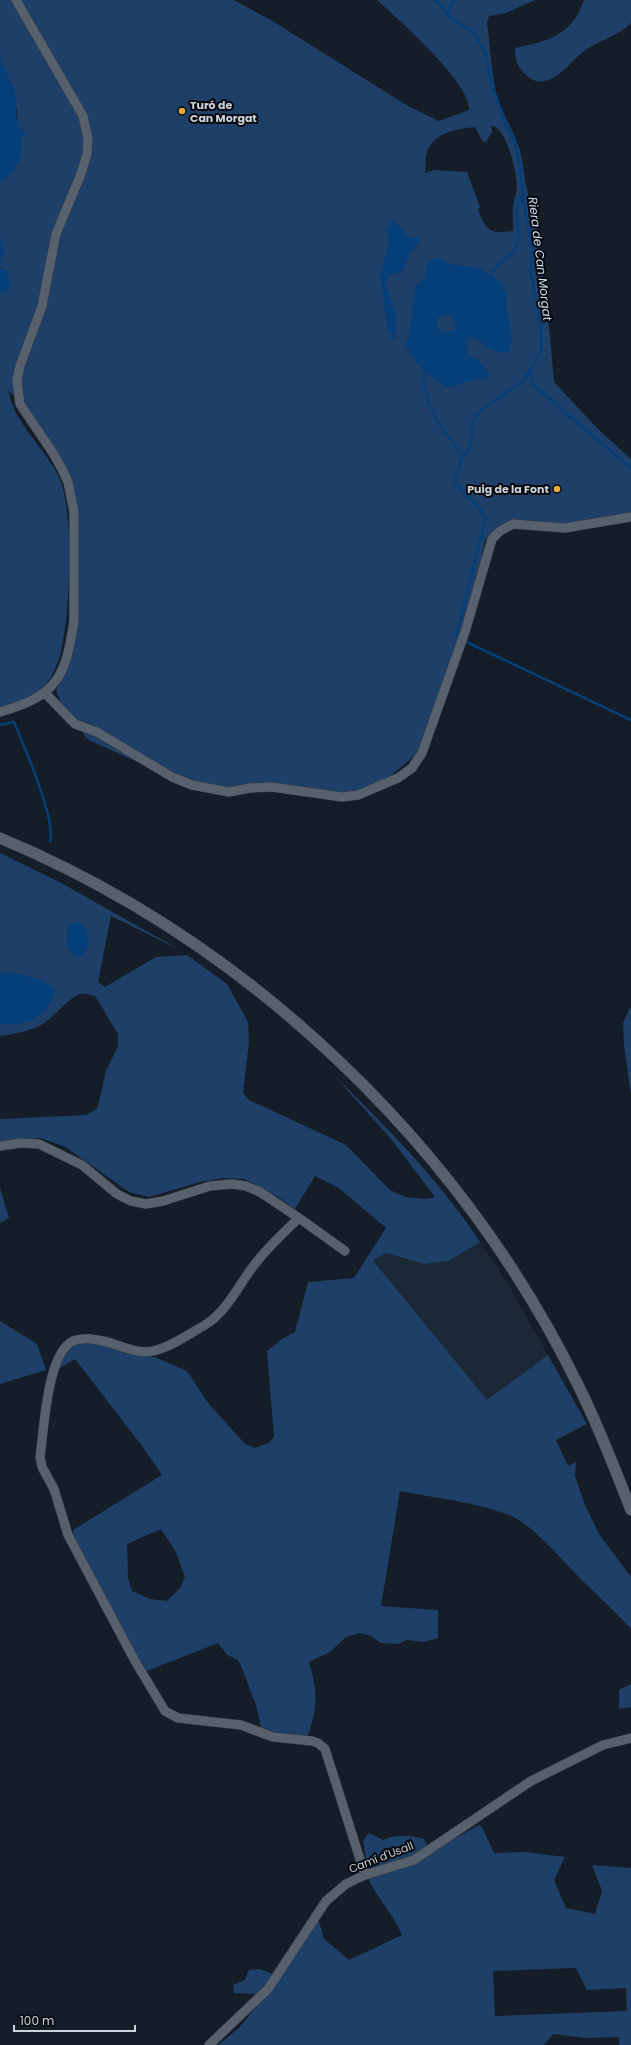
<svg xmlns="http://www.w3.org/2000/svg" width="631" height="2045" viewBox="0 0 631 2045" font-family="Poppins,sans-serif">
	<rect width="100%" height="100%" fill="#151e28"/>
	<!-- built -->
	<path fill="#1b2836" d="M480,1242L512,1291L548,1355L487,1401L373,1259L386,1253L424,1264L449,1261Z"/>
	<!-- green -->
	<path fill="#1e3f67" fill-rule="evenodd" d="M0,0H234L274,22L408,106L439,121L469,110C472,84 397,18 377,0H535L506,13L489,16L487,22C490,45 491,69 496,92C501,113 514,130 520,151C525,169 524,194 535,209L550,336L554,382L599,430L631,459V518L552,527H505L485,540L474,596L420,751L388,778L366,789L346,794L258,789L220,791L181,782L89,740L83,734L84,725C71,716 60,706 56,690L63,678L73,654L78,620L76,499L22,404L9,391C12,421 46,449 59,477C75,511 70,619 60,655C58,664 51,678 46,685C37,699 15,704 0,708V172L18,120L14,90L2,64L0,63ZM494,126C508,133 517,173 517,188C516,195 513,202 513,209C512,217 514,224 513,231C490,234 487,232 478,210L480,207L467,172L434,170L425,173C426,167 425,158 427,152C434,132 457,129 475,127L483,142H486L492,132L491,127Z
		M584,0H631V23C618,37 598,40 584,51C568,64 546,97 524,73C517,66 514,57 515,48C536,44 560,39 574,20C579,15 581,6 584,0Z
		M0,853L63,884L180,950L111,916L98,982L105,987L156,957L187,955L227,984L248,1022L249,1042L243,1093L249,1100L346,1145L390,1190L405,1197L425,1199L435,1197L391,1139L333,1074C386,1127 439,1179 480,1242L449,1261L424,1264L386,1253L373,1260L487,1400L548,1355L587,1424L556,1440L568,1466L576,1462L575,1476L585,1505L599,1534L631,1577V1629C616,1612 600,1598 584,1582C564,1563 534,1525 509,1515C475,1502 436,1498 400,1491L381,1606L438,1610V1638L424,1642L406,1640L399,1644L381,1643L371,1636L360,1633L346,1637L330,1652L309,1662C318,1691 318,1709 307,1737L274,1732L261,1727L256,1705L241,1666L238,1660L227,1655L218,1643L139,1674L72,1545L73,1530L162,1475L142,1446L75,1359L58,1369L64,1355L74,1345L88,1342L114,1346L157,1358L187,1371L208,1403L245,1444L255,1448L269,1443L274,1437L267,1351L282,1339L295,1332L308,1282L354,1278L386,1228L339,1188L315,1176L295,1209L278,1197L245,1179L225,1178L200,1182L149,1197L129,1192L64,1146L40,1138L0,1142V1119L86,1115L97,1109L106,1071L118,1046V1034L95,996C91,995 84,993 80,994C67,998 53,1020 39,1026C27,1032 13,1034 0,1036ZM161,1529L175,1550L185,1577L180,1588L167,1601L150,1599L132,1591L128,1578L127,1544Z
		M630,1008H631V1096L624,1044L623,1023Z
		M0,1188L9,1218L0,1223Z
		M0,1321L37,1344L46,1370L0,1384Z
		M631,1684V1707L619,1709V1690Z
		M479,1825L482,1827L494,1853L524,1852L565,1857L554,1880L566,1908L595,1914L602,1891L592,1865L631,1868V2045H619V2037L585,2038L553,2034L544,2045H218L239,2028L260,2002L257,1994L234,1993L233,1985L245,1980L249,1970L259,1969L279,1976L318,1918L324,1939L349,1960L402,1935C394,1914 377,1899 368,1878C366,1873 366,1850 363,1841L369,1833L383,1840C398,1834 409,1835 424,1839L428,1847L434,1850ZM576,1968L587,1990L626,1988L627,2011L495,2016L493,1971Z"/>
	<!-- water -->
	<path fill="#043f7a" fill-rule="evenodd" d="M0,51L1,60L14,90L17,102L16,112L19,126L25,133L22,138L21,156L10,177L0,181Z
		M394,220L408,237H418V242L407,258L401,274L395,272L389,277L385,284L397,318L394,328L396,334V342L388,330L380,276L389,244L386,229Z
		M0,235L4,250L0,264Z
		M436,257L449,264L477,267L501,282L507,296V311L512,339L508,353C487,353 487,342 469,336L466,344L469,356L479,360L488,372V377L484,380L475,379L450,388C429,377 415,365 405,343C414,328 411,303 416,284L425,279L426,266ZM447,314L454,319L456,325L454,330L442,332L437,327V318Z
		M0,268L7,271L11,287L6,292L0,293Z
		M76,922L86,928L89,941L84,954L77,958C66,950 65,937 69,925Z
		M7,972C23,975 46,977 55,992C47,1019 26,1026 0,1024V974Z"/>
	<g fill="none" stroke-linecap="round" stroke-linejoin="round">
		<!-- stream -->
		<path stroke="#043f7a" stroke-width="2.5" d="M435,0L451,18L476,34L479,43L485,51L491,82L506,125L515,143L520,165L524,204L532,249L531,272L540,324L542,348L532,368L522,382L481,410L473,421L470,448L462,458L456,475V483L466,496L475,503L486,518L456,637L631,720
			M447,15L453,0
			M490,275C494,270 498,264 503,261C510,255 516,252 518,243C522,226 509,210 523,195
			M424,371C420,400 445,436 464,455
			M530,371L534,386L631,468
			M0,725L14,722C24,746 56,819 50,841"/>
		<!-- minor casing -->
		<g stroke="#333941" stroke-width="10">
			<path id="minor" d="M45,693L75,724L97,732L172,777L192,785L229,792L250,788L272,787L342,797L358,795L398,778L412,768L422,753L465,632L492,539L500,531L513,524L565,528L631,517
				M0,712C57,696 66,677 74,620V512L68,482L62,469L53,453L20,404L17,380L20,366L42,306L56,234L81,174L87,154L88,139L83,116L16,0
				M0,1146L21,1143L39,1144L82,1165L117,1194L131,1201L146,1204L163,1201L210,1186L232,1184L246,1186L260,1192L299,1218L345,1251
				M299,1218C283,1233 268,1247 255,1264C239,1284 227,1312 205,1325C189,1334 171,1347 153,1351C137,1355 119,1344 103,1341C93,1339 83,1337 73,1341C47,1353 44,1430 40,1457L42,1467L54,1489L68,1535L135,1661L165,1711L178,1718L241,1725L273,1737L312,1741L318,1743L325,1749L365,1875
				M209,2045L268,1989L326,1901L346,1884L365,1875L414,1860L531,1781L603,1745L631,1738"/>
		</g>
		<!-- secondary casing -->
		<g stroke="#333941" stroke-width="12">
			<path id="secondary" d="M0,838C249,942 461,1145 579,1387C599,1427 615,1469 631,1510"/>
		</g>
		<!-- minor -->
		<use href="#minor" stroke="#57616e" stroke-width="9"/>
		<!-- secondary -->
		<use href="#secondary" stroke="#57616e" stroke-width="11"/>
	</g>
	<!-- markers -->
	<g fill="#eda83b" stroke="#05080c" stroke-width="1.5">
		<circle cx="182" cy="111" r="4"/>
		<circle cx="557" cy="489" r="4"/>
	</g>
	<g text-anchor="middle" stroke-width="4" stroke-linejoin="round" paint-order="stroke">
		<!-- poi labels -->
		<g font-size="11" font-weight="bold" fill="#cdd3da" stroke="#05080c" text-anchor="start">
			<text x="190" y="109">Turó de<tspan x="190" dy="13">Can Morgat</tspan></text>
			<text x="549" y="493" text-anchor="end">Puig de la Font</text>
		</g>
		<!-- street labels -->
		<g font-size="11" fill="#cdd3da" stroke="#05080c">
			<text transform="translate(381 1857) rotate(-21)" y="4">Camí d'Usall</text>
		</g>
		<!-- water labels -->
		<g font-size="12" font-style="italic" fill="#cedcee" stroke="#05080c">
			<text transform="translate(540 259) rotate(83)" y="4">Riera de Can Morgat</text>
		</g>
	</g>
	<!-- scale -->
	<path d="M14 2025v6h121v-6" fill="none" stroke="#cdd3da" stroke-width="2"/>
	<text x="20" y="2025" font-size="12" fill="#cdd3da" stroke="#05080c" stroke-width="3" paint-order="stroke">100 m</text>
</svg>
